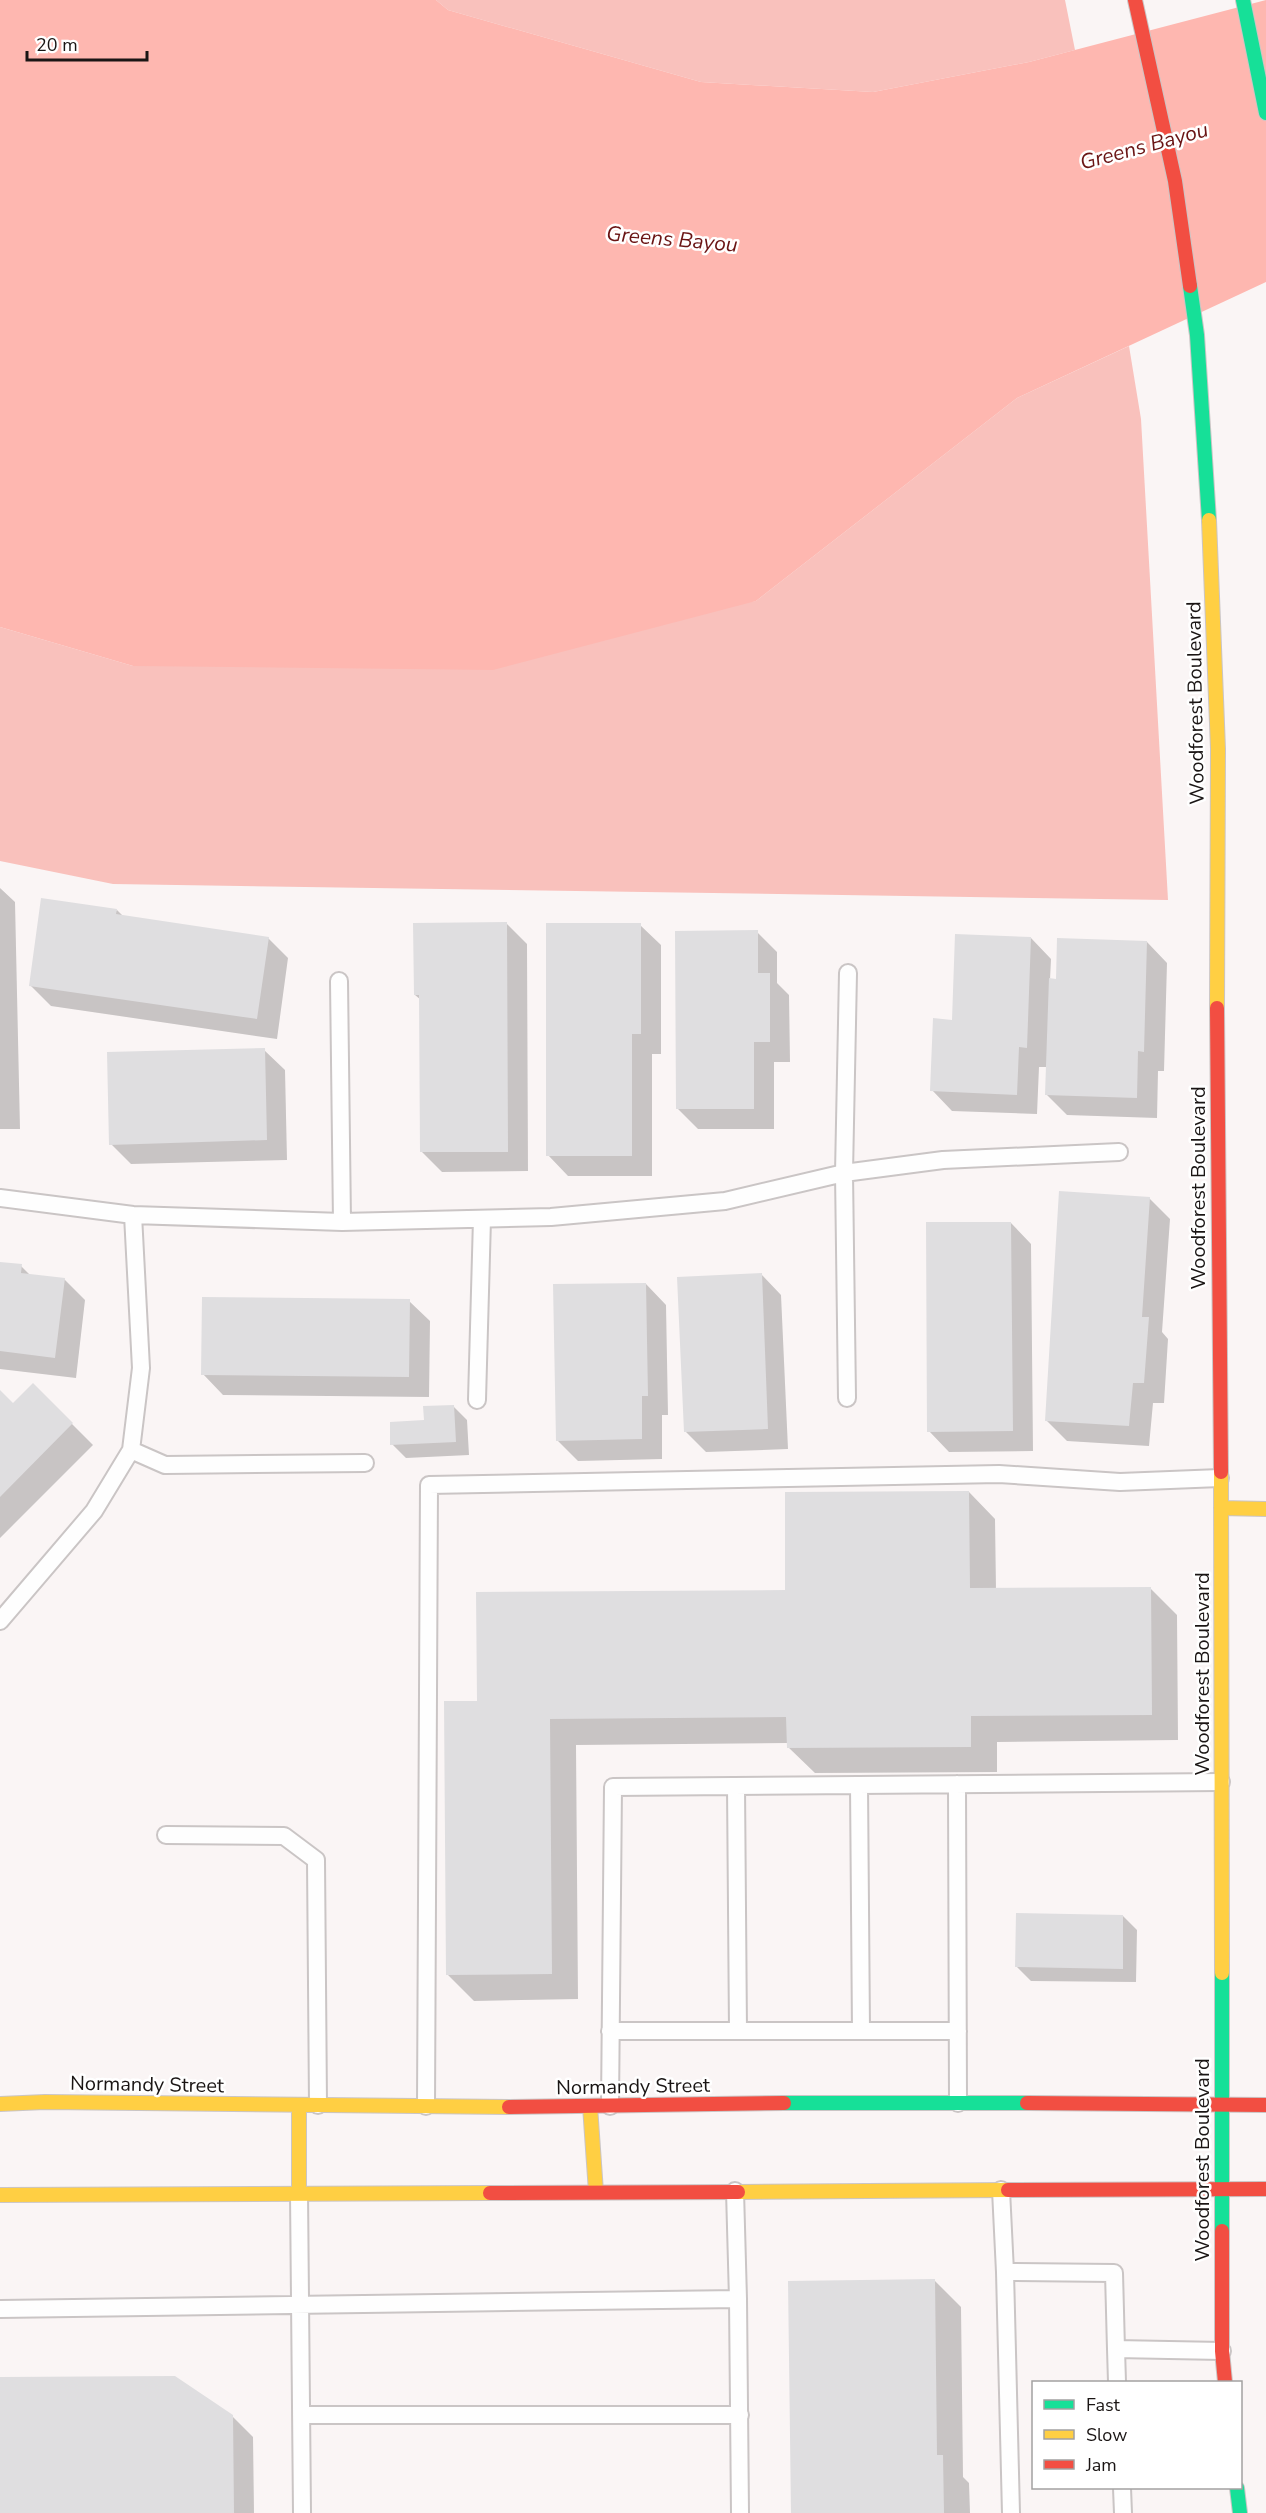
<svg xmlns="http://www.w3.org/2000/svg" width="1266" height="2513" viewBox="0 0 1266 2513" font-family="'Nunito Sans',sans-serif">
	<rect width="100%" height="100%" fill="#faf5f5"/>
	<!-- forest -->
	<path fill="#f9c1bc" d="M436,0H1065L1075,50L1029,62L873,92L701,82L448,10Z
		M1129,346L1141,419L1168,900L113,884L0,861V627L133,666L756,601L1017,398Z"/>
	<!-- water -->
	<path fill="#feb7b0" d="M0,0H436L448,10L701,82L873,92L1029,62L1266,0V282L1017,398L756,601L493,670L133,666L0,627Z"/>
	<!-- shadow -->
	<path fill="#0003" d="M0,888L15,902L20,1129H0Z
		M117,910L124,917L268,938L288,958L277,1039L51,1006L30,985Z
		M506,923L527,944L528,1171L442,1172L421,1151V1000L415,995Z
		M640,925L661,945V1054H652V1176H568L548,1155Z
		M757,932L777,952V983L789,995L790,1062H774V1129H698L677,1108Z
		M1031,938L1051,959L1050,980L1057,981L1147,942L1167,963L1164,1071H1158L1157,1118L1067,1115L1047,1095L1048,1067H1039L1037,1114L952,1111L932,1090L953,1021Z
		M264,1050L285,1070L287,1160L131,1164L111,1144Z
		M1149,1198L1170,1219L1162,1332L1168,1339L1164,1403H1153L1149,1446L1067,1441L1046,1420Z
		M1011,1223L1031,1244L1033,1451L949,1452L929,1431Z
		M0,1263L21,1266L31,1276L64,1279L85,1300L76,1378L0,1369Z
		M761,1274L781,1295L788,1449L706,1452L686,1432Z
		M646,1284L666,1305L668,1415H662V1459L578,1461L557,1440Z
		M409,1301L430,1321L429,1397L223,1395L203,1374Z
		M33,1385L93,1445L0,1538V1393L13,1405Z
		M453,1406L467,1420L469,1455L406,1458L392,1444L425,1421Z
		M969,1492L995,1519L996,1590L1151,1589L1177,1615L1178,1740L997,1742V1772L815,1773L788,1747V1743L576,1745L578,1999L474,2001L447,1974L479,1702L787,1591Z
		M1123,1916L1137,1930L1136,1982L1031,1981L1017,1967Z
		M935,2281L961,2307L963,2477L969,2483L970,2513H792Z
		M0,2378L232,2416L253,2437L254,2513H0Z"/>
	<!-- building -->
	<path fill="#dfdee0" d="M41,898L117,909L116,914L269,937L257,1019L29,986Z
		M507,922L508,1152H420L419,995H414L413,923Z
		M546,923H641V1034H632V1156H546Z
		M758,930V973H770V1042H754V1109H676L675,931Z
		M955,934L1031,937L1027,1048L1019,1047L1017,1095L930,1091L933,1018L952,1020Z
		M1057,938L1147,941L1144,1052L1138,1051L1137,1098L1045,1095L1049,978L1056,979Z
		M265,1048L267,1140L109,1145L107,1052Z
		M1059,1191L1150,1197L1142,1317H1149L1144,1383H1133L1129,1426L1045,1421Z
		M926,1222H1011L1013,1431L927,1432Z
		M0,1262L22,1264L21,1273L65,1278L55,1358L0,1351Z
		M762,1273L768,1429L684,1432L677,1277Z
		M646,1283L648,1396H642V1439L556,1441L553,1284Z
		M202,1297L410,1299L409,1377L201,1375Z
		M33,1383L73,1423L0,1497V1390L13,1403Z
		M454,1405L456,1442L390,1445V1422L424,1420L423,1406Z
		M969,1491L970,1588L1151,1587L1152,1715L971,1716V1747L787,1748L786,1717L550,1719L552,1974L446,1975L444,1701H477L476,1592L785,1590V1492Z
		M1016,1913L1123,1915V1969L1015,1967Z
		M935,2279L937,2455H943L944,2513H791L788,2281Z
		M175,2376L233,2415L234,2513H0V2377Z"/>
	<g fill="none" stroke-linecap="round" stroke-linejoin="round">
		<!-- lane casing -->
		<g stroke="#cac5c5" stroke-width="20">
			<path id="lane" d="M339,981L342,1222
				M0,1198L133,1215L342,1222L551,1217L725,1201L844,1173L943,1160L1119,1152
				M847,1398L844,1173L848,973
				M477,1400L482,1219
				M131,1450L165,1465L365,1463
				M0,1621L94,1511L131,1450L141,1368L133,1215
				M957,1784L958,2103
				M859,1785L861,2031
				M736,1786L738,2031
				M166,1835L284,1836L316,1860L318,2105
				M610,2031H958
				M426,2106L429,1485L999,1474L1120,1482L1220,1478
				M610,2106L613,1787L1221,1782
				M1001,2190L1005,2272
				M735,2191L738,2299
				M299,2193L302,2513
				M0,2309L738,2299L740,2513
				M1117,2382L1116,2349L1222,2351
				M301,2415H740
				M1122,2488L1123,2513
				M1011,2513L1005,2272L1114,2273L1116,2349"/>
		</g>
		<!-- fast casing -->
		<g stroke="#cac5c5" stroke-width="16">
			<path id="fast" d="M1243,0L1266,113
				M1190,286L1197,335L1209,520
				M1222,1973V2231
				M784,2103H1027
				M1237,2488L1240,2513"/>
		</g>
		<!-- slow casing -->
		<g stroke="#cac5c5" stroke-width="16">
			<path id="slow" d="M1209,520L1218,749L1217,1008
				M1221,1472L1222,1973
				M1221,1508L1266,1509
				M0,2104L45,2102L509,2107
				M299,2105V2193
				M590,2106L596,2192
				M738,2192L1008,2190
				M0,2195L490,2193"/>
		</g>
		<!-- jam casing -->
		<g stroke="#cac5c5" stroke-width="16">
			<path id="jam" d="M1135,0L1175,181L1190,286
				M1217,1008L1221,1472
				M1027,2103L1266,2105
				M509,2107L784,2103
				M1008,2190L1266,2189
				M490,2193L738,2192
				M1222,2231V2351L1225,2382"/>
		</g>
		<!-- lane -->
		<use href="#lane" stroke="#fefefe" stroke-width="16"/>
		<!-- fast -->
		<use href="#fast" stroke="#16e098" stroke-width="14"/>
		<!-- slow -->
		<use href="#slow" stroke="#ffcf43" stroke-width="14"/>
		<!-- jam -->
		<use href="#jam" stroke="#f24e42" stroke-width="14"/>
	</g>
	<g text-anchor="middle" stroke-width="5" stroke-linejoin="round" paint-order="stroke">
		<!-- street labels -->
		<g font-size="20" fill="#1a1514" stroke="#fff">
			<text transform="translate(1195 703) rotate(-91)" y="7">Woodforest Boulevard</text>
			<text transform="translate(1198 1188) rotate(-90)" y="7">Woodforest Boulevard</text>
			<text transform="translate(1202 1674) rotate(-90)" y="7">Woodforest Boulevard</text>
			<text transform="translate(147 2084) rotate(1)" y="7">Normandy Street</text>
			<text transform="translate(633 2086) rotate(-1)" y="7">Normandy Street</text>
			<text transform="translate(1202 2160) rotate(-90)" y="7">Woodforest Boulevard</text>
		</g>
		<!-- water labels -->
		<g font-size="21" font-style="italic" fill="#6a1414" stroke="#fff">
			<text transform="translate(1144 146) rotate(-15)" y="7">Greens Bayou</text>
			<text transform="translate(672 239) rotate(5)" y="7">Greens Bayou</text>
		</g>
	</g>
	<!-- legend -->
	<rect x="1032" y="2381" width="210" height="108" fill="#ffffff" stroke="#a3a1a1" stroke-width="1.5"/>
	<rect x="1044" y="2400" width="30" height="9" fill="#16e098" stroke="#a3a1a1" stroke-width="1.5"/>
	<text x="1086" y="2411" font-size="18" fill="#1a1514">Fast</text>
	<rect x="1044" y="2430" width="30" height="9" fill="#ffcf43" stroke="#a3a1a1" stroke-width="1.5"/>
	<text x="1086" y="2441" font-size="18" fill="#1a1514">Slow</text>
	<rect x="1044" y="2460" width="30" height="9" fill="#f24e42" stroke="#a3a1a1" stroke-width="1.5"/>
	<text x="1086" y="2471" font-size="18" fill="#1a1514">Jam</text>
	<!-- scale -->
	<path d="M27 51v9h120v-9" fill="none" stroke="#1a1514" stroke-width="3"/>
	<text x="36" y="51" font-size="18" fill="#1a1514" stroke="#ffffff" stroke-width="4.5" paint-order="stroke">20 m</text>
</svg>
